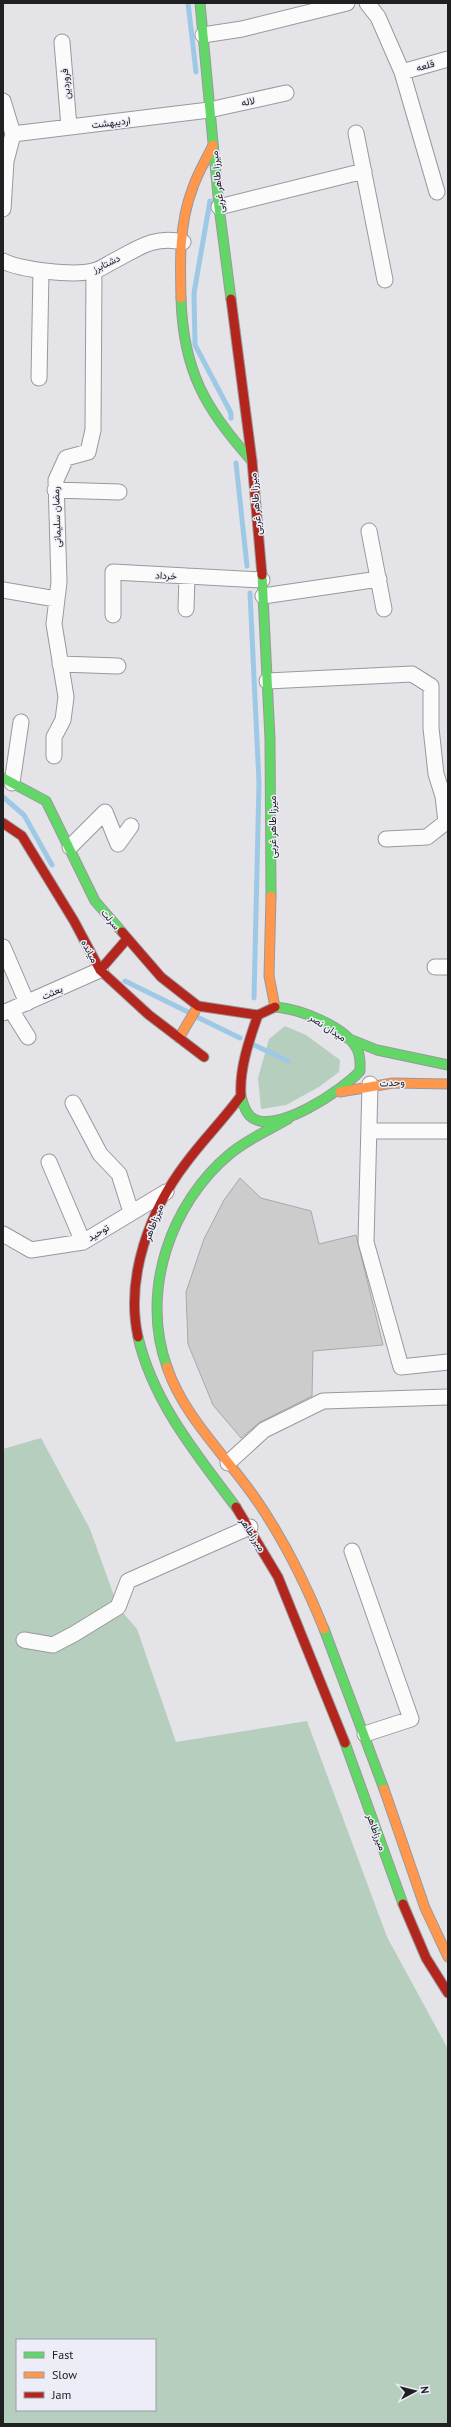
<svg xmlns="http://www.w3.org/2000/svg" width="451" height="2427" viewBox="0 0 451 2427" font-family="'PT Sans',Vazirmatn,sans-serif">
	<rect width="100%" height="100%" fill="#e3e3e8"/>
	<!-- green -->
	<path fill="#b6cebd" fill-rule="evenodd" d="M285,1026L306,1035L340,1060L339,1072L319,1087L286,1105L261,1109L258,1078L269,1039Z
		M41,1438L90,1529L118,1607L137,1629L176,1742L307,1721L387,1937L448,2049V2424H3V1449ZM17,2340H155V2410H17Z"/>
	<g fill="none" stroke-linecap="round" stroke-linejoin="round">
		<!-- stream -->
		<path stroke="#9dc9e7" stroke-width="5" d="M188,3L196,72
			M210,201L194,293L195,345L231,413V418
			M236,463L247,566
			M250,593L259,783L254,998
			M3,797L24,815L52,865
			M125,981L188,1012
			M197,1017L240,1038
			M254,1045L288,1061"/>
	</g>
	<!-- building -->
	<path fill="#cdcccd" stroke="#aaa8a9" d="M240,1178L261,1198L311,1211L319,1244L356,1235L383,1345L313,1351L312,1396L260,1422L241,1438L213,1405L188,1344L186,1292L204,1239L224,1200Z"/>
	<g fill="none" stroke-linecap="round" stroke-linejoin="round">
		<!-- street casing -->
		<g stroke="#99999d" stroke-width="17">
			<path id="street" d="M367,3L378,17L402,72L437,192
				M203,35L242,29L347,3
				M62,42L69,127
				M402,72L448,59
				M3,101L13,134L6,161L3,209
				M356,133L385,280
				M13,134L209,110L286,93
				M219,207L364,171
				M3,261C21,270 73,276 93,271C99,270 105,266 110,263C136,250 152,235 183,242
				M39,378L41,271
				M55,490L119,492
				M369,531L384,609
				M3,590L56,599
				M263,596L379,579
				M186,609L187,576
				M113,615V572L262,580
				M60,664L118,666
				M267,681L412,674L431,686V728L436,774L443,796L446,822L427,837L386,839
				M54,756V737L63,720L66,697L54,624L59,582L56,480L66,458L88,452L93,430L94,271
				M12,783L21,722
				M70,847L105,812L118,844L131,826
				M3,947L27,1003
				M435,967H448
				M11,1010L28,1037
				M3,1013L100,970
				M370,1084L366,1242L401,1367L448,1362
				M73,1103L100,1154L119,1174L131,1212
				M369,1131H448
				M49,1162L83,1242
				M3,1234L31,1250L83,1242L166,1192
				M228,1463L264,1430L323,1401L448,1397
				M352,1551L411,1719L365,1734
				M24,1640L53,1645L74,1634L118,1607L128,1581L250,1527"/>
		</g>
		<!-- fast casing -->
		<g stroke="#99999d" stroke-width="11">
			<path id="fast" d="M200,3L219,207L231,299
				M181,298C183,370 205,409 252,461
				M262,575L270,739L271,896
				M3,778L46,801L95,901L122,932
				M347,1038L377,1050L448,1065
				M241,1096C243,1103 244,1110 250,1116C273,1138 344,1089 360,1071C360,1064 361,1056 357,1049C345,1026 300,1009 275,1007
				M138,1337C153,1402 197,1455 236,1507
				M167,1367C140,1292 170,1203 231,1153C248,1139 269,1130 288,1119
				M324,1629L384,1789
				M345,1743L403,1904"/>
		</g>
		<!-- slow casing -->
		<g stroke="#99999d" stroke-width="11">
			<path id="slow" d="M181,298C180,263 179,224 192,190C197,174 206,160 213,145
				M271,896L269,976L275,1007
				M179,1038L198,1006
				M340,1092L393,1083L448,1084
				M167,1367C183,1415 224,1454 253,1495C282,1536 305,1582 324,1629
				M384,1789L425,1908L448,1957"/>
		</g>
		<!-- jam casing -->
		<g stroke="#99999d" stroke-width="11">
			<path id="jam" d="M231,299L252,461L262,575
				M3,823L22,836L74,921L100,970L149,1015L204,1057
				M122,932L161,977L198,1006L258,1015
				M100,970L127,939
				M241,1096C239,1070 249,1040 258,1015L275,1007
				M138,1337C125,1277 150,1210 186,1163C203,1140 223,1120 240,1097
				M236,1507L278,1577L345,1743
				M403,1904L426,1958L448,1993"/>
		</g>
		<!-- street -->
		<use href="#street" stroke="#fbfbfc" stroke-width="15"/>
		<!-- fast -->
		<use href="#fast" stroke="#63d668" stroke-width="9"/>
		<!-- slow -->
		<use href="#slow" stroke="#ff974d" stroke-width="9"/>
		<!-- jam -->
		<use href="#jam" stroke="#b3261e" stroke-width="9"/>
	</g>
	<g text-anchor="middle" stroke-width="3" stroke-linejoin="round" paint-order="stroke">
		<!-- street labels -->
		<g font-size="10" fill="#202023" stroke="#ededf8">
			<text transform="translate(425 65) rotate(-16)" y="4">قلعه</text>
			<text transform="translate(65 84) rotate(-95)" y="4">فروردین</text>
			<text transform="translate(248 101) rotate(-12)" y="4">لاله</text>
			<text transform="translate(111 122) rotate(-7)" y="4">اردیبهشت</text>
			<text transform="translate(217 182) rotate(-96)" y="4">میرزا طاهر غربی</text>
			<text transform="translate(106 263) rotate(-25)" y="4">دشتابرز</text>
			<text transform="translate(255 504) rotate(-95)" y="4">میرزا طاهر غربی</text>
			<text transform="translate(56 517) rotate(-92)" y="4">رمضان سلیمانی</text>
			<text transform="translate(166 575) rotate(3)" y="4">خرداد</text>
			<text transform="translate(272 827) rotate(-90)" y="4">میرزا طاهر غربی</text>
			<text transform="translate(111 919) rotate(50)" y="4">سرلت</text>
			<text transform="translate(90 951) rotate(62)" y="4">میانده</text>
			<text transform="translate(52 992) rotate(-24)" y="4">بعثت</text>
			<text transform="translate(328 1027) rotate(33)" y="4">میدان نصر</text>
			<text transform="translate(392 1082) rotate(-4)" y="4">وحدت</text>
			<text transform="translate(153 1222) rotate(-69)" y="4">میرزاطاهر</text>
			<text transform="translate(98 1232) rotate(-31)" y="4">توحید</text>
			<text transform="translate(253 1534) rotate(57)" y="4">میرزاطاهر</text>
			<text transform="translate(377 1832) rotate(70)" y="4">میرزاطاهر</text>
		</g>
	</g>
	<!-- border -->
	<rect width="451" height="2427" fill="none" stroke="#202023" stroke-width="8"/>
	<!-- legend -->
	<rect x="16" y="2339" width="140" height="72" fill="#ededf8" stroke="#9b9ba3"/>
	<rect x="24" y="2352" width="20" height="6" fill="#63d668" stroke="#9b9ba3"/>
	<text x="52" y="2359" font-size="12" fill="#202023">Fast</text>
	<rect x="24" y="2372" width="20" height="6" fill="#ff974d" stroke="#9b9ba3"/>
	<text x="52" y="2379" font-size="12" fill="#202023">Slow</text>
	<rect x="24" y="2392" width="20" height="6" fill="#b3261e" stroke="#9b9ba3"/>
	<text x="52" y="2399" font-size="12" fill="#202023">Jam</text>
	<!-- north arrow -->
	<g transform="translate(415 2391) rotate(83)" stroke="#ededf8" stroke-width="3" paint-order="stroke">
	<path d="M0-3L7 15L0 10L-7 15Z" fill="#202023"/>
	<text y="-6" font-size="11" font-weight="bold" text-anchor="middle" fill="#202023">N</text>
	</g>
</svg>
